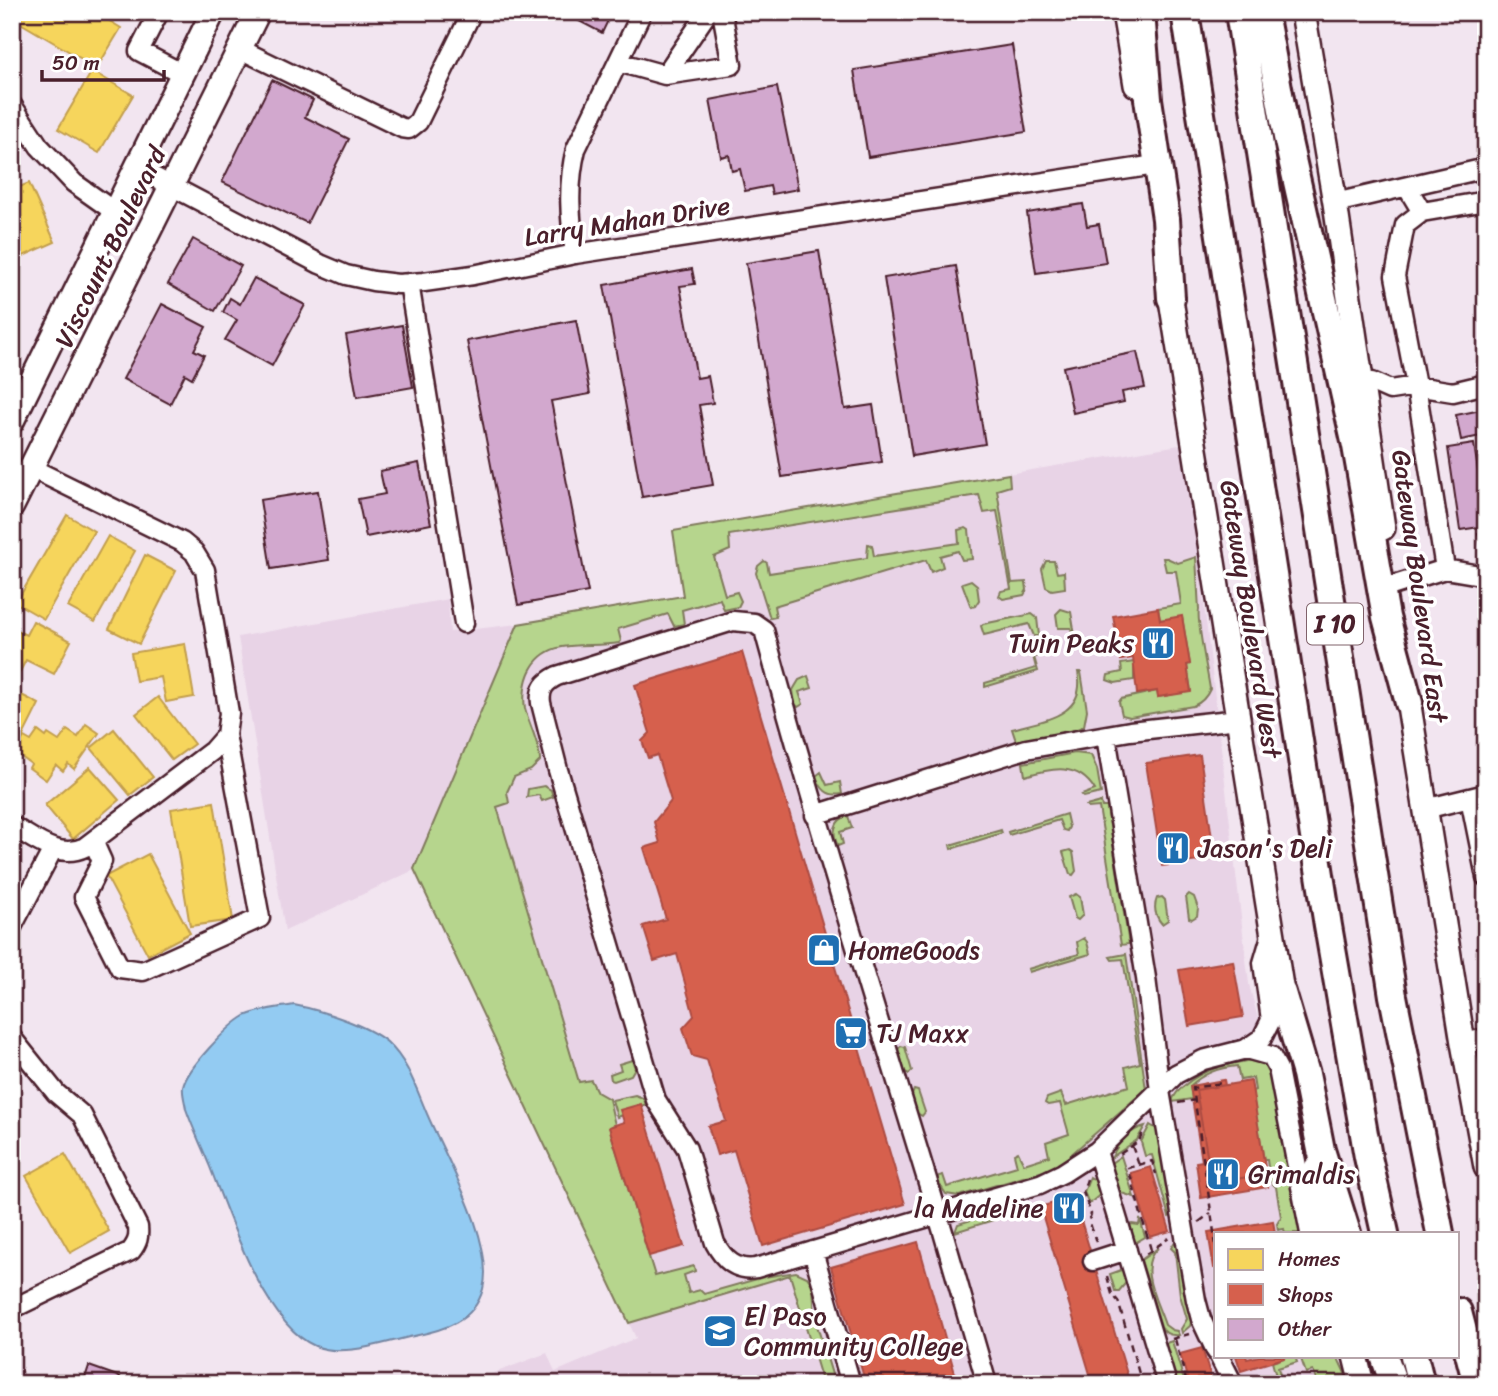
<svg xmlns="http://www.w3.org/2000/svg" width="1498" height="1396" viewBox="0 0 1498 1396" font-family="Sriracha,sans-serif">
	<rect width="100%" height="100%" fill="#f2e5f0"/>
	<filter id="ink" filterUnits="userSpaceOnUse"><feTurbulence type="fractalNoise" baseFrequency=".0143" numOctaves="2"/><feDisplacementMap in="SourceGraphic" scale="14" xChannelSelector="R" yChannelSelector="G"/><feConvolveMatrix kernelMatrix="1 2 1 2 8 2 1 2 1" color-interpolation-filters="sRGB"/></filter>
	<g filter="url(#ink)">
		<!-- built -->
		<path fill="#e8d3e6" d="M1185,444L1249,984L1273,1077L1305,1233H1216V1356H1337L1350,1384H465L547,1353L555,1372L636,1338L414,870L285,931L238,637L448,599L450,632L518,624L683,596L673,531Z"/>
		<!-- green -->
		<path fill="#b6d58d" stroke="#807a5c" stroke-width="2" d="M1009,474L1010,486L997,490L1012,583L1026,582L1027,590L1024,595L1003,599L999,596L1001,591L1011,589L997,511L984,513L979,495L729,535L730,550L714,557L725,595L737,592L741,601L738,607L724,610L720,599L682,610L684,624L674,626L668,614L618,629L621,641L619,643C587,649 548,635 530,671C525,681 523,697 525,708C529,725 540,744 540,761L531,770L514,777L507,792L509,803L497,807L579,1082L591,1080L597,1092L609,1099L615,1125L609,1127L655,1276L694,1266L695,1271L684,1275L689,1293L700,1290L704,1294L764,1277L796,1272L807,1277L813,1286L815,1319L835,1384H823L790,1275L629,1323L414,869L518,624L683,596L673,531Z
			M966,528L969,530L972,559L962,560L958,551L940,556L943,567L931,572L926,560L774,606L776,617L770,618L756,573L758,566L764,561L767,563L769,573L867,558L868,544L872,545L874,556L959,543L958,530Z
			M1196,557L1199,610C1196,620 1208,674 1210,689C1207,696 1201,703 1193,706L1130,717L1122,715L1119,702L1121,699L1157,691L1158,697L1191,691L1187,665L1190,664L1182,617L1160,620L1158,608L1181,604L1176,571H1166L1163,558H1167L1178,563Z
			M1046,561H1054L1057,573L1064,572L1065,588L1052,590L1046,587L1042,569Z
			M971,580L977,585L979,600L975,606L971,607L962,583Z
			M1061,609L1071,612L1076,641H1074L1071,628H1058L1056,614Z
			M1032,614L1037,618L1039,636H1034L1029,624L984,635L981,626L983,624Z
			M1040,653L1043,654L1034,657L1038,671L985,687V683L1036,668L1033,656Z
			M1134,662V680L1115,683L1107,680L1108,675L1122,672L1121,664Z
			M1078,672H1081L1087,710L1084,726L1075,730L1016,741L1012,729C1044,720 1087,716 1078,672Z
			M808,676L812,688L799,692L803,704L798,707L795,704L793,690L799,680Z
			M1075,753L1091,755L1097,769L1101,793L1084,797L1082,795L1095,790C1078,762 1052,768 1025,776L1023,763Z
			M821,772L827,785L840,782L842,794C827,797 821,789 816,776Z
			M544,786L551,790L553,797L542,801L539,795L527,797L528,789Z
			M1101,802L1102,807H1107L1129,944L1121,945L1099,807L1088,808L1086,806Z
			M1066,814L1069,827L1067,831L1063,830L1059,820L1009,835L1008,832Z
			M848,816L852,828L840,832L843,844L838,846C832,834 833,820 848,816Z
			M1001,830L1002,833L951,849L950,845Z
			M1070,850L1073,852L1076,871L1073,875L1070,874L1063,852Z
			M1076,894L1080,897L1083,915L1078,920L1075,918L1069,897Z
			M1189,894L1194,897L1198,908L1197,916L1192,919L1189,918L1186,897Z
			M1162,897L1165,900L1168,920L1162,924C1155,916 1153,908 1157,898Z
			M1084,938L1087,942L1090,954L1029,972L1028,969L1079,954L1077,942Z
			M1126,954L1146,1089L1059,1165L1044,1171L959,1196L946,1194L938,1182L939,1176L943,1175L947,1187L1017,1166L1014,1154L1018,1152L1024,1164L1049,1156L1046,1142L1069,1134L1060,1103L1048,1105L1045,1103L1047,1098L1061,1093L1066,1105L1129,1086L1125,1067L1140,1063L1123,959L1112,960L1110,957Z
			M901,1046L905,1047L912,1071L909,1074L905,1072L898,1049Z
			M1258,1059L1269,1066L1305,1233H1285L1284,1229L1278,1230L1277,1224L1281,1217L1276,1187L1270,1181L1267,1160H1264L1252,1091L1255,1090L1253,1078L1240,1080L1237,1066C1218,1068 1204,1073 1190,1086L1192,1099L1172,1102C1174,1094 1179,1090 1185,1085C1207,1066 1230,1064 1258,1059Z
			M632,1060L635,1068L631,1075L614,1081L611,1080L610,1074L621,1070L619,1064Z
			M914,1090L918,1091L925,1112L922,1116L917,1113L912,1095Z
			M635,1095L643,1098L646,1104L617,1117L612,1100Z
			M1150,1125L1160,1131L1176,1214L1169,1217L1152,1155L1145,1156L1141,1142Z
			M1145,1126L1137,1140L1112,1157C1118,1142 1130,1130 1145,1126Z
			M1121,1156L1134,1197L1118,1192L1111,1163Z
			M1090,1177L1099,1182L1102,1193L1089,1204L1084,1192Z
			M1004,1210L1006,1216L955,1232L958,1224Z
			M1140,1219L1145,1237L1133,1244L1127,1226L1132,1224L1139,1225Z
			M1177,1238L1192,1319L1190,1326L1182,1333L1181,1329L1187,1319L1180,1295L1175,1252L1171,1248Z
			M1158,1248C1136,1266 1158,1303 1165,1325L1172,1330L1177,1331L1179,1335C1170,1336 1164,1334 1161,1326L1141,1260Z
			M1124,1269L1129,1279L1119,1291H1115L1110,1274Z
			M1172,1341L1185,1384H1175L1163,1344Z
			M1284,1356H1295L1297,1362L1278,1368L1282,1381L1280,1383L1249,1384L1276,1376L1272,1362L1284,1358Z
			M1300,1356H1337L1350,1384H1318L1313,1371L1306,1373Z"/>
		<!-- water -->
		<path fill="#93cbf2" stroke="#7686a2" stroke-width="2" d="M294,1005C320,1010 367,1025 387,1042C411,1064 418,1096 432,1125C450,1165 495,1245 483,1289C474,1322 443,1330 414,1336C384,1342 345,1358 315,1346C265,1325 229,1216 210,1167C202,1147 193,1129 186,1109C185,1102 182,1093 183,1087C187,1068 229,1025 245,1016C260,1009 278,1008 294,1005Z"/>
		<!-- homes -->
		<path fill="#f6d55c" stroke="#c29e4d" stroke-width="2" d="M12,12H95L121,28L97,68L12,18Z
			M92,71L133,95L99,153L58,129Z
			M29,183L55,242L12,261V190Z
			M67,515L94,531L44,619L16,603Z
			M108,536L135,551L95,622L68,607Z
			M145,555L176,571L139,644L109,629Z
			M33,621L71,641L54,674L26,660L12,687V628L26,635Z
			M185,644L194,697L166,702L161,677L136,681L131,653Z
			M12,690L39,704L22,738L12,733Z
			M158,697L194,744L172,760L136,714Z
			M86,724L99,733L74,769L68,764L63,771L56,765L46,780L29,768L31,764L17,754L19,749L17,748L24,737L31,741L38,731L46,737L48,734L59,741L67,730L78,737Z
			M114,729L153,777L130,795L91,748Z
			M90,767L119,800L73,839L45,805Z
			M214,802L233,920L190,926L171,809Z
			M12,849L19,853L12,865Z
			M148,854L190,933L148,955L106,876Z
			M65,1154L109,1231L70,1253L26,1176Z"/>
		<!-- shops -->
		<path fill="#d6604d" stroke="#ac4c43" stroke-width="2" d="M1158,608L1160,620L1182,616L1190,664L1187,665L1191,692L1158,697L1157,691L1137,694L1133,658L1121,660L1113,616Z
			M742,652L905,1204L763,1246L734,1150L717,1155L708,1126L726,1121L707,1060L692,1056L683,1028L694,1016L677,954L654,961L643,926L666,919L644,848L660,843L654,822L671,801L657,755L648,758L642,741L650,733L635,685Z
			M1200,755L1215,859L1162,866L1146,763Z
			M1233,961L1243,1017L1189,1026L1179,970Z
			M1224,1080L1225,1085L1196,1090L1208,1160L1202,1161L1190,1086Z
			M1251,1081L1266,1174L1212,1183L1196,1090Z
			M641,1104L684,1246L649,1256L609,1127L624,1122L620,1110Z
			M1208,1160L1212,1183L1266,1174L1268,1187L1201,1198L1196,1162Z
			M1151,1167L1170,1231L1150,1237L1131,1173Z
			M1074,1197L1130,1384H1093L1040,1207Z
			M1273,1221L1275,1233H1216V1268H1214L1208,1232Z
			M918,1242L958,1384H866L831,1267Z
			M1202,1348L1213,1384H1189L1180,1354Z
			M1236,1356H1246L1247,1359L1259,1356H1284V1358L1241,1371Z"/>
		<!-- building -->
		<path fill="#d2a8ce" stroke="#4a1f2b" stroke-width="2" d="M562,12H612L602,33Z
			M1012,45L1026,132L868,157L854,70Z
			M272,80L313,100L305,117L349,139L307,223L222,182Z
			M777,87L798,189L772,194L770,186L745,191L740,169L732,171L729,155L721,157L710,100Z
			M1083,204L1087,226L1099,224L1106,263L1036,273L1027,213Z
			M193,239L241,266L215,311L168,284Z
			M819,251L845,409L873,405L882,462L782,477L746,263Z
			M956,266L985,444L912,456L884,278Z
			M692,269L695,284L680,286L697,378L708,376L713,403L699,405L713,485L642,497L604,285Z
			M254,278L305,305L272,366L225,340L237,320L223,312L230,298L240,304Z
			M162,304L206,327L194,350L204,355L192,378L185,374L170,404L123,379Z
			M576,320L590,394L551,401L588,592L518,605L467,341Z
			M402,325L413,387L357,397L346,335Z
			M1137,352L1145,388L1122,392L1124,402L1073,413L1063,367Z
			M1486,409V435L1461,440L1456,415Z
			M1474,444L1486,526L1460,530L1448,448Z
			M419,463L431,524L366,537L358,499L385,494L380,471Z
			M318,491L329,560L271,569L260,500Z
			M1486,532V559H1484L1478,533Z
			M89,1366L120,1377L118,1384H83Z"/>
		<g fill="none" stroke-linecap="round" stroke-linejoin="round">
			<!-- minor casing -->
			<g stroke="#4a1f2b" stroke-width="23">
				<path id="minor" d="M159,12L139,51L183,74
					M240,49L402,128L409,129L418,122L472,12
					M618,62L665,75L732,65L722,12
					M665,75L708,12
					M12,105L39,146L74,183L115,212
					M137,168L320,264L346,275L373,281L398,284L424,282L473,275L575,254L1149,166
					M1407,187L1422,212L1486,201
					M1335,203L1486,168
					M575,254C570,218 567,185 576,149L642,12
					M409,283L464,623
					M1362,383L1372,382L1390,390L1416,386L1453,392L1486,384
					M1445,569L1486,576
					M1382,589L1445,569L1416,386L1395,276L1405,225L1422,212
					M1106,736L1146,978L1160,1091L1196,1300L1201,1319L1216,1351
					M1470,798L1486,877
					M1425,809L1486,794
					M815,815L1026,749L1130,731L1239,719
					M12,826C35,839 59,860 85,847L212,751L226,735L229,713L205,570L194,552L182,542L31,468
					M93,841L102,861L84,897L120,968L143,971L260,918L226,735
					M12,927L53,849
					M12,1038L56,1093L82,1115L138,1227C139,1237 138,1242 131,1251L12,1309
					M1463,1043L1486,1038
					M1246,1049L1271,1056L1278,1069L1310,1233
					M1097,1151L1167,1384
					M813,1251L851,1384
					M1093,1261L1127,1250
					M1219,1356L1233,1384
					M987,1384L943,1232C882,1031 819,832 764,630L754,623L733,621L557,676C545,682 539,689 541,703L558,770L656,1100L687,1149L715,1243C724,1260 736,1271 756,1268L1040,1184L1063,1173L1097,1151L1176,1074L1203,1060L1246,1049L1262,1038L1271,1020L1263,963L1271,936"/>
			</g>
			<!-- major casing -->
			<g stroke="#4a1f2b" stroke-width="28">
				<path id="major" d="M1124,12L1136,85
					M1303,12L1335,203L1383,528
					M1168,281L1285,1011
					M12,421L213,12
					M12,506L258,12
					M1406,687L1463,1043L1486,1167
					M1316,1168L1329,1233
					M1355,1356L1362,1384"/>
			</g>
			<!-- highway casing -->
			<g stroke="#4a1f2b" stroke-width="32">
				<path id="highway" d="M1141,12L1148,99L1166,219L1171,298
					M1185,12L1328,926L1368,1157L1385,1233
					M1239,12L1393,996L1440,1233
					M1264,12L1287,137L1356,446L1386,617L1409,703
					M1282,993L1306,1074L1321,1150L1347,1233
					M1458,1312L1477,1384
					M1384,1356L1394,1384
					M1414,1356L1421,1384"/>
			</g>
			<!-- path -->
			<path stroke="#4a1f2b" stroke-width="2.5" stroke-dasharray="7 5" stroke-linecap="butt" d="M1178,1103L1195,1100
				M1132,1146L1139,1165
				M1120,1154L1139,1141L1144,1130
				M1087,1179L1083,1192L1091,1214L1089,1220L1096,1242
				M1199,1222L1211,1213
				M1216,1246L1193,1088L1222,1083
				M1151,1250L1128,1168L1152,1161L1156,1174
				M1146,1254L1169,1238
				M1107,1276L1112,1294L1118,1301L1142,1384
				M1172,1339L1189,1334
				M1175,1339L1187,1384"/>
			<!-- minor -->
			<use href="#minor" stroke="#fff" stroke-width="18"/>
			<!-- major -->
			<use href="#major" stroke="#fff" stroke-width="23"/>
			<!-- highway -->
			<use href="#highway" stroke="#fff" stroke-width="26"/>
		</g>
	</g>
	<!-- icons -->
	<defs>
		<g id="restaurant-square" transform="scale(1.75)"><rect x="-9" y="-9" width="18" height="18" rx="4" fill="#1f6fb2" stroke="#fff"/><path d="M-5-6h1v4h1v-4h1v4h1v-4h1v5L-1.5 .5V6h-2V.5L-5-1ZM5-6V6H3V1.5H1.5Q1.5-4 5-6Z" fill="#fff"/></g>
		<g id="shop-square" transform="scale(1.75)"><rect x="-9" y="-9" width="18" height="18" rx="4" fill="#1f6fb2" stroke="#fff"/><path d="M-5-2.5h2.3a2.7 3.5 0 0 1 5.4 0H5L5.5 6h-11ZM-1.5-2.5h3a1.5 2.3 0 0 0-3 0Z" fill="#fff"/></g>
		<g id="supermarket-square" transform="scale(1.75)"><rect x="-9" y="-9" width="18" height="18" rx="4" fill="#1f6fb2" stroke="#fff"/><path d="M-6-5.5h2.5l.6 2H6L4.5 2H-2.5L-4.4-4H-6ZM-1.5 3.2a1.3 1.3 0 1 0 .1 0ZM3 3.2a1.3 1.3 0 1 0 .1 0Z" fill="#fff"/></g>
		<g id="university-square" transform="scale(1.75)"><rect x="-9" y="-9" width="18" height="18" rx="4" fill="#1f6fb2" stroke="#fff"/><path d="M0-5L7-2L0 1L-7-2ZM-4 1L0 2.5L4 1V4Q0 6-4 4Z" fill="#fff"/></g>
	</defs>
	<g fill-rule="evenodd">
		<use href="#restaurant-square" x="1158" y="643"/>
		<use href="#restaurant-square" x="1173" y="848"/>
		<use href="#shop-square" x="824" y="950"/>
		<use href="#supermarket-square" x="851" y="1033"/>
		<use href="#restaurant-square" x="1223" y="1174"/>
		<use href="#restaurant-square" x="1069" y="1208"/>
		<use href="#university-square" x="720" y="1331"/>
	</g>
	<g text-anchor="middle" stroke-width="7" stroke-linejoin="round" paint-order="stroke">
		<!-- shield labels -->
		<rect fill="#fff" stroke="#80626b" stroke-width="2" x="1307" y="603.5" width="56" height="41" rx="5"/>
		<g font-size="24" font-weight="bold" fill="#4a1f2b">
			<text x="1335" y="632">I 10</text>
		</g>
		<!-- street labels -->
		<g font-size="26" fill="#4a1f2b" stroke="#fff">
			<text transform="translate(627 221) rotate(-9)" y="9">Larry Mahan Drive</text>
			<text transform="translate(110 247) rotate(-64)" y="9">Viscount Boulevard</text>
			<text transform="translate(1420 586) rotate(82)" y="9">Gateway Boulevard East</text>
			<text transform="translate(1251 619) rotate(81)" y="9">Gateway Boulevard West</text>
		</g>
		<!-- poi labels -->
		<g font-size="26" fill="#4a1f2b" stroke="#fff" text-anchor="start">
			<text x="1134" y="652" text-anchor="end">Twin Peaks</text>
			<text x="1198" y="857">Jason's Deli</text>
			<text x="848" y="959">HomeGoods</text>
			<text x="876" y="1042">TJ Maxx</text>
			<text x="1248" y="1183">Grimaldis</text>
			<text x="1044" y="1217" text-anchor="end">la Madeline</text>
			<text x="744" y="1325">El Paso<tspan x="744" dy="30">Community College</tspan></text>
		</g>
	</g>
	<!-- margin -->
	<rect width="1498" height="1396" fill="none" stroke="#fff" stroke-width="42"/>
	<rect x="21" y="21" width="1456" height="1354" fill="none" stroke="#4a1f2b" stroke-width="2.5" filter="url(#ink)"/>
	<!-- legend -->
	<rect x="1214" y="1232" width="245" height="126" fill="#ffffff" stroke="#b7a5aa" stroke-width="2"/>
	<rect x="1228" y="1249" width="35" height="21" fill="#f6d55c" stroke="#b7a5aa" stroke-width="2"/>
	<text x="1278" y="1266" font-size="21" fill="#4a1f2b">Homes</text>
	<rect x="1228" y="1284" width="35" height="21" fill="#d6604d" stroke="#b7a5aa" stroke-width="2"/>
	<text x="1278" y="1302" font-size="21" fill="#4a1f2b">Shops</text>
	<rect x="1228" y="1319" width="35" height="21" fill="#d2a8ce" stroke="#b7a5aa" stroke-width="2"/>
	<text x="1278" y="1336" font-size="21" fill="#4a1f2b">Other</text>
	<!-- scale -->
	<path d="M42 70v10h122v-10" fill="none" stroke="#4a1f2b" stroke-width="3.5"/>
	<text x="52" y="70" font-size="21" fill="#4a1f2b" stroke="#ffffff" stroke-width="5" paint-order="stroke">50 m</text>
</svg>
